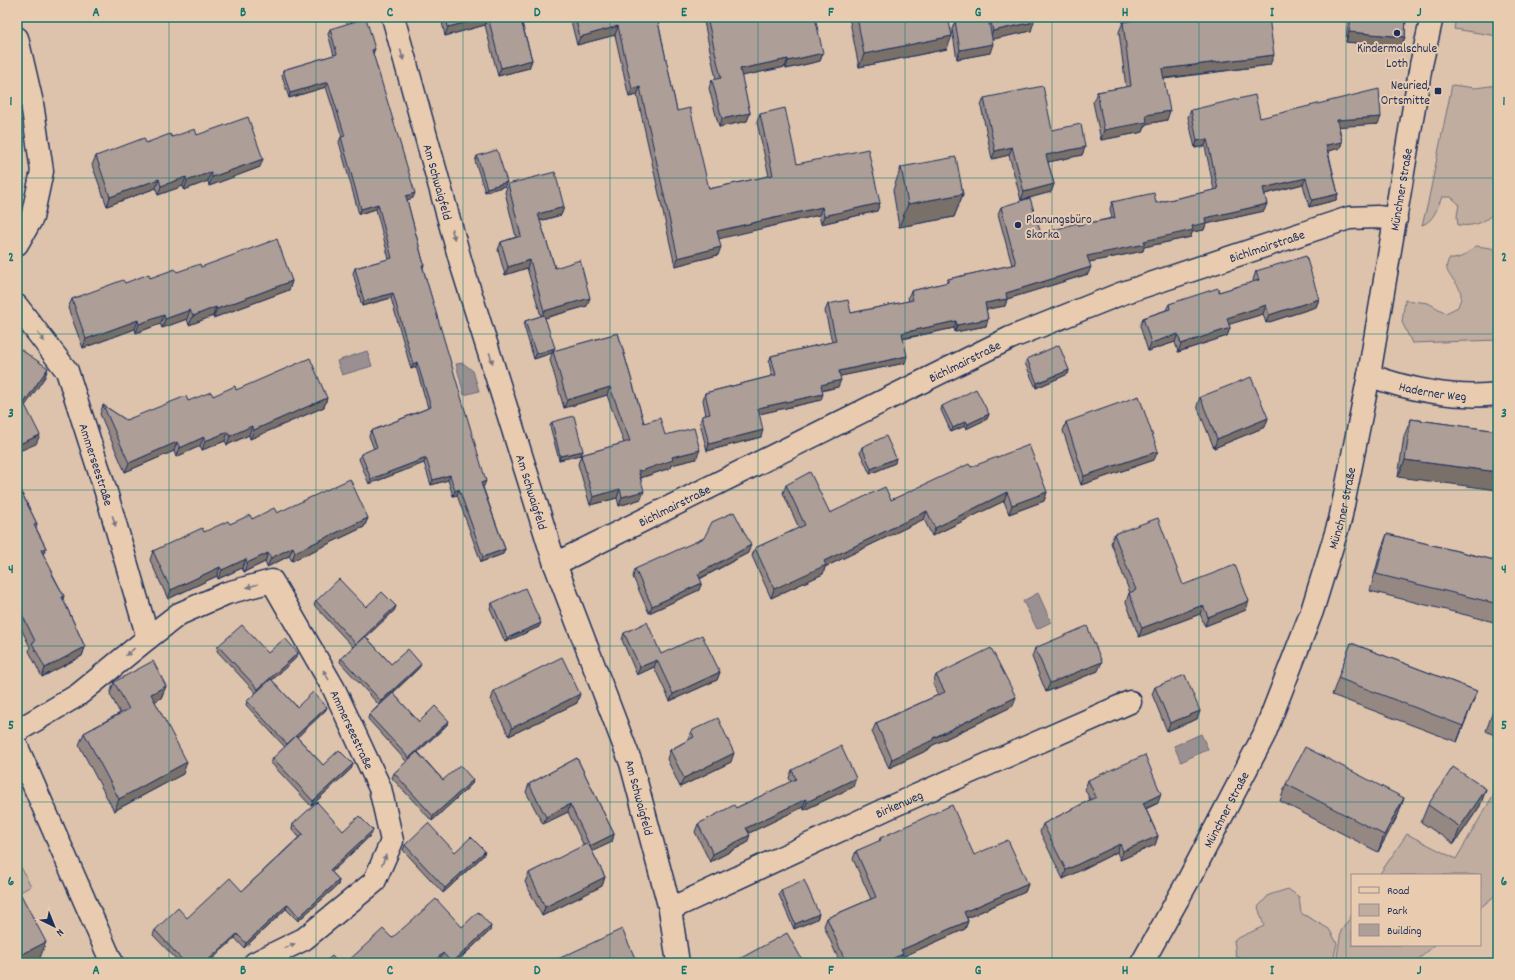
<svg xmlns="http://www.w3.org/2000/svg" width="1515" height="980" viewBox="0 0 1515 980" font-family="Dekko,sans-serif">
	<rect width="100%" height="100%" fill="#ddc3ab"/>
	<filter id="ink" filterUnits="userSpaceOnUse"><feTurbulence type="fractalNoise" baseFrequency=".025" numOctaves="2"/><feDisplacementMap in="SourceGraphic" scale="8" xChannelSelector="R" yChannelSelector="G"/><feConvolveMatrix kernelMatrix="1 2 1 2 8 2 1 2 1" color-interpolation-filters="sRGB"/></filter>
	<g filter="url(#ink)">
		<!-- green -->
		<path fill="#c0ada0" stroke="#6e6e7f" d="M1456,17H1498V36L1454,29Z
			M1452,85L1475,88L1498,85V209C1485,222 1477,227 1458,225L1457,216L1459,204L1451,197H1442C1437,208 1434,221 1422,225L1427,207Z
			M1476,246L1491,248L1498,252V340L1412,343L1402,322L1405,300L1428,303L1446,313L1458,307C1459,303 1462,298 1461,295C1460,280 1440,275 1449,259C1461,260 1467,253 1476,246Z
			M1498,787V893L1480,908V875H1379L1407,834L1456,859Z
			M17,860L31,886L17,894Z
			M1288,889L1299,897L1301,913L1329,929L1337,943L1334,957L1328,963H1250L1236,956L1234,940L1264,926L1258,907L1269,895Z
			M1352,915V945H1435L1414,963H1336L1341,931Z"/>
		<!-- water -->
		<path fill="#9a9091" stroke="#67697d" d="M367,351L372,366L342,375L337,361Z
			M463,363L473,371L479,391L464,395L456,364Z
			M1038,593L1051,622L1037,629L1023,601Z
			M1201,734L1208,749L1181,762L1174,746Z"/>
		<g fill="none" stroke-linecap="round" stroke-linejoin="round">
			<!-- minor casing -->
			<g stroke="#1b2f5e" stroke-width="25">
				<g id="minor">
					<path id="s1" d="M393,17L461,263L555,564L631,763L670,909L678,963"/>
					<path d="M17,38L32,103L42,171L32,218L17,244"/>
					<path id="s2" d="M17,306L67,371L106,492L148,638L78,695L17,731"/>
					<path id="s3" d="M1369,375C1408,390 1457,399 1498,394"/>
					<path id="s4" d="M555,564L1010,338L1120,294L1349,218L1377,217L1396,219"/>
					<path id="s5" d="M148,638L179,614L227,593L272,581L334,689L380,788L392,841L374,882L304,939L255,963"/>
					<path d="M17,747L112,963"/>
					<path id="s6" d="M670,909L888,808L1130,702"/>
					<path id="s7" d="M1142,963L1189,879L1264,735L1312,611L1340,520L1369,375L1421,65L1432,17"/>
				</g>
			</g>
			<!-- minor -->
			<use href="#minor" stroke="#e9ccb0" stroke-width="22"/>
		</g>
		<!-- wall -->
		<path fill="#958883" stroke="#1b2f5e" d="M441,17H564L522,23L532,60L529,68L498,76L485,25L445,36Z
			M570,17H679L658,22L677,111L709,189L769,176L757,122L760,114L797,164L880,203L877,211L821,224L819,215L719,238L718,255L675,266L637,95L629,97L615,35L577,45Z
			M703,17H750V21L823,53L820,61L786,69L785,67L741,76L750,113L747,121L719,127L709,88L712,80L716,79Z
			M849,17H948L947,49L859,67Z
			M973,17H1033L1031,31L992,39L990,53L957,59L952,29L955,21Z
			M1348,17H1406L1405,37L1401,47L1346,42Z
			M1123,22L1270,65L1164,79L1167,120L1146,124L1143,132L1101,140L1093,102L1097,92L1126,87L1119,32Z
			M330,29L373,54L413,198L407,200L424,265L423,268L484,486L483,487L505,549L503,554L481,562L457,495L453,496L448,480L431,485L424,463L369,484L359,459L361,454L374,449L369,436L371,431L428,408L416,367L411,369L391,298L362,306L353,273L355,268L389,259L376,209L359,214L339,142L341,137H342L326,87L289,98L282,76L283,70L334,55L328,34Z
			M984,98L1052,130L1085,147L1082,155L1048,162L1054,184L1051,192L1021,200L1009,155L992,159L981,106Z
			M1191,110L1260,118L1378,124L1339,126L1342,142L1340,148L1328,151L1338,194L1336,200L1309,207L1303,184L1265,194L1264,211L1206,224L1204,230L1192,232L1191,237L1144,247L1143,251L1089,262L1088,274L1007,299L1005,306L986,309L988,319L986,326L955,332L954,328L903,339L905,363L840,376L838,387L822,391L821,400L759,414L761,437L707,451L700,423L702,416L706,415L703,400L705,393L772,376L769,362L771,356L832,342L825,311L828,304L851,313L909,301L908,297L911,291L946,283L948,279L1012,265L998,214L1001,207L1041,234L1112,218L1110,209L1112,202L1156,203L1214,190L1205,146L1195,148L1188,117Z
			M197,135L260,167L209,186L208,181L184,190L183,186L158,195L156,188L107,206L92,165L96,156L172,137Z
			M477,156L507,182L505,186L485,192L475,161Z
			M901,167L963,194L954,217L899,227L893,190Z
			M508,184L564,207L561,215L540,221L555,268L587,306L545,318L554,351L618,333L644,423L665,435L696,459L671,465L670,468L641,478V499L619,506L617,498L590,505L578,464L581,455L559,460L550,426L552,422L583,451L581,455L624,443L607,395L564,408L550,360L552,353L534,359L524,326L525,321L541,316L527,268L505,275L498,250L501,242L516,237L505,192Z
			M201,267L292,281L289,290L213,318V316L189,325L187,319L162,328L160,324L136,333L135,329L83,348L68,308L72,299L125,283L150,278Z
			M1256,271L1319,299L1316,307L1266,323L1263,314L1229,324L1230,328L1227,336L1178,352L1175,342L1148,351L1140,326L1143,318L1166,310L1169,304L1219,292L1254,282L1253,280Z
			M1027,359L1069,370L1068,374L1036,388L1025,363Z
			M236,390L327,398L324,407L250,439L249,435L227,445L225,441L202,450L200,446L176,457L174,451L125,472L100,414L103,405L126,420L188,401L213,396Z
			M1200,397L1268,418L1265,427L1214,448L1197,406Z
			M942,406L989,414L987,419L966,429L965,426L951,432L941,410Z
			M1411,419L1498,431L1398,477L1404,436Z
			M1066,422L1154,460L1081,485L1063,431Z
			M862,447L895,463L870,474L860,452Z
			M971,467L1047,492L1044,501L1009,514L1004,501L932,536L924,519L825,567L823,574L771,598L752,556L755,548L799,528L783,493L786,485L830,513L891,500Z
			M17,483L37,524L36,528L46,548L43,554L53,575L64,596L63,599L85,647L82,656L42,677L29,651L30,647L17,620Z
			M277,513L368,518L364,527L292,561L289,556L267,567L265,562L244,572L242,568L218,579L217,576L168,599L150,560L153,551L204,532L230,524Z
			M1114,534L1183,585L1246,610L1205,626L1200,614L1139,637L1126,602L1129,593H1130L1111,543Z
			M1387,534L1498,561V623L1370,591L1381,550Z
			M748,553L700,579L699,590L649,613L633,577L635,569Z
			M316,601L366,607L396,606L394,611L366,637L391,664L419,668L393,693L419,722L447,725L418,752L443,780H473L472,784L432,821L392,778L394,773L407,762L368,719L369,715L379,705L340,662L341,658L353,647L314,605Z
			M492,603L539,627L505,642L490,608Z
			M624,633L661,654L720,672L717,680L670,701L654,667L637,675L622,640Z
			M1351,643L1477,691L1457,742L1332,695Z
			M218,646L268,653H298L297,657L272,680L297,707H327L325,711L297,737L323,765L353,764L351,769L311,806L271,763L273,758L285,747L246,705L247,701L256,693L217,651Z
			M1035,648L1098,671L1046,692L1032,657Z
			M936,675L1013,706L931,746L930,749L889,768L872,732L876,723L938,695L933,684Z
			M114,682L166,686L161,698L155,701L183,774L114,811L79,745L84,733L120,713L110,694Z
			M1155,687L1200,711L1197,719L1167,731L1152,694Z
			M494,691L577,703L509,736L491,700Z
			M1498,704V737L1486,731L1492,714Z
			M691,731L731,762L680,787L667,759L670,750L688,740Z
			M577,758L614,834L612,842L592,851L605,877L602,886L542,916L525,882L529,873L584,846L568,812L543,824L526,792L529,784Z
			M792,770L853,787L804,810L803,807L749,833L747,843L710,862L695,832L698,824L736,808L791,782L789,778Z
			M1088,780L1158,803L1146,809L1158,836L1155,845L1120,860L1117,852L1063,879L1040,832L1043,824L1090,800L1085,789Z
			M1286,784L1404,798L1398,815L1378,852L1280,801Z
			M1486,789L1480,806L1454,844L1421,822L1428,805Z
			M293,824L343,831L373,830L371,835L332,872L339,880L338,885L298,921L286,909L244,948L235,938L208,963H180L153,935L155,930L187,918L242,891L299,837L292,829Z
			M880,838L974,855L1028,884L1025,892L967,918L968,921L965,929L902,957L900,962L898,963H840L824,926L827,918L871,899L853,859L856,851L879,842Z
			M405,845L455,852L485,851L483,856L443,893L403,850Z
			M781,890L819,914L817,919L794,929L779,895Z
			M462,927L490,931L455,963H446L441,958L436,963H346L392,938Z"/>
		<!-- shaded-wall -->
		<path fill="#796f6a" stroke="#1b2f5e" d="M488,17L485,25L445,36L448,27Z
			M519,17H564L517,24Z
			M656,17H679L653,23Z
			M1034,22L1031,31L989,40L993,31Z
			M618,26L615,35L577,45L580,37Z
			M1349,32L1405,37L1401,47L1346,42Z
			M952,36L947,49L859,67L864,54Z
			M993,44L990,53L957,59L960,50Z
			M375,49L373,54L370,55L372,50Z
			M823,53L820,61L786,69L788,61Z
			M1274,55L1270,65L1158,79L1162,69Z
			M788,59L785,67L737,77L740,69Z
			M532,60L529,68L498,76L501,68Z
			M328,82L326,87L289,98L290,93Z
			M640,87L637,95L629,97L632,89Z
			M1170,111L1167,120L1146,124L1143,132L1101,140L1104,130L1146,115Z
			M750,113L747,121L719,127L722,119Z
			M1381,117L1378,124L1335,127L1337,120Z
			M1207,139L1205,146L1195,148L1197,141Z
			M1342,142L1340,148L1324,152L1326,145Z
			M1012,147L1009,155L992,159L995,151Z
			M1085,147L1082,155L1043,163L1046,155Z
			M263,159L260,167L209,186L212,177Z
			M211,172L208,181L184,190L187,181Z
			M186,177L183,186L158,195L161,186Z
			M1306,178L1303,184L1261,195L1263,188Z
			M159,179L156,188L107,206L110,197Z
			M507,182L505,186L485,192L487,188Z
			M1054,184L1051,192L1021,200L1024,192Z
			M415,193L413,198L404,201L406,196Z
			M963,194L954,217L899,227L908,204Z
			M1338,194L1336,200L1309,207L1312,200Z
			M880,203L877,211L821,224L824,216Z
			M378,204L376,209L359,214L361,209Z
			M1267,204L1264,211L1206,224L1204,230L1192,232L1191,237L1144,247L1143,251L1085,263L1087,256L1144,241L1192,226L1205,218Z
			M564,207L561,215L535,222L538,214Z
			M822,207L819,215L714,240L717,231Z
			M721,247L718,255L675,266L678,258Z
			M530,260L527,268L505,275L508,267Z
			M1091,267L1088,274L1004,300L1006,293Z
			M292,281L289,290L213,318L217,309Z
			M393,293L391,298L362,306L364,301Z
			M590,298L587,306L541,319L544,311Z
			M1007,299L1005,306L982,310L985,303Z
			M1319,299L1316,307L1266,323L1269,315Z
			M1266,305L1263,314L1224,326L1227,318Z
			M216,307L213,316L189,325L193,316Z
			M190,310L187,319L162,328L165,319Z
			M164,315L160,324L136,333L139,324Z
			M988,319L986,326L955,332L957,325Z
			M138,320L135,329L83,348L86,339Z
			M956,321L954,328L900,339L902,333Z
			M1230,328L1227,336L1178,352L1181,344Z
			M1178,334L1175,342L1148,351L1151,343Z
			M555,348L552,353L534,359L536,354Z
			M907,356L905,363L836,377L839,371Z
			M417,362L416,367L411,369L413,364Z
			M48,368L45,377L21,412L24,403Z
			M1069,370L1068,374L1036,388L1037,383Z
			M841,380L838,387L818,391L821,385Z
			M610,387L607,395L564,408L567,400Z
			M823,394L821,400L755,415L758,408Z
			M327,398L324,407L250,439L254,430Z
			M989,414L987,419L966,429L968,424Z
			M1268,418L1265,427L1214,448L1217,439Z
			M966,421L965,426L951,432L953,428Z
			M252,426L249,435L227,445L230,436Z
			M763,430L761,437L707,451L709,444Z
			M228,432L225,441L202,450L205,441Z
			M40,435L36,444L17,452V445Z
			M204,437L200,446L176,457L180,448Z
			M177,442L174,451L125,472L129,463Z
			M700,450L696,459L671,465L670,468L637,479L641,471L672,457Z
			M583,451L581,455L559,460L560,456Z
			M1158,451L1154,460L1081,485L1084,476Z
			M426,458L424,463L369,484L371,479Z
			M896,458L895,463L870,474L871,469Z
			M1405,460L1498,472V490L1398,477Z
			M450,475L448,480L431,485L433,480Z
			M486,481L484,486L479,488L481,483Z
			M459,489L457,495L453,496L455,491Z
			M620,489L617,498L590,505L593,497Z
			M644,491L641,499L619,506L622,497Z
			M1007,492L1004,501L932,536L935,528Z
			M1047,492L1044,501L1009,514L1012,505Z
			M927,511L924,519L825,567L823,574L771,598L774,589L824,561Z
			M368,518L364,527L292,561L295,552Z
			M751,545L748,553L695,581L698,574Z
			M293,547L289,556L267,567L271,558Z
			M46,548L42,557L41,550Z
			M505,549L503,554L481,562L483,557Z
			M268,553L265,562L244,572L247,563Z
			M246,559L242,568L218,579L222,570Z
			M220,567L217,576L168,599L171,590Z
			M702,583L699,590L649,613L652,606Z
			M1249,601L1246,610L1205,626L1208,617Z
			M1203,605L1200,614L1139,637L1142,628Z
			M396,606L394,611L354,648L356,644Z
			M541,623L539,627L505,642L507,638Z
			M85,647L82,656L42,677L45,668Z
			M298,653L297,657L257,694L258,689Z
			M657,660L654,667L637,675L640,667Z
			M1102,662L1098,671L1046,692L1050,683Z
			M421,664L419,668L379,705L381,701Z
			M720,672L717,680L670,701L673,694Z
			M166,686L161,698L147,706L151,694Z
			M1477,691L1471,707L1457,742L1463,726Z
			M580,694L577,703L509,736L512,728Z
			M1016,697L1013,706L931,746L930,749L889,768L892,759Z
			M327,707L325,711L286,748L287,744Z
			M1200,711L1197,719L1167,731L1170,723Z
			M449,721L447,725L407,762L409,758Z
			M734,753L731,762L680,787L684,778Z
			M187,762L183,774L114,811L119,799Z
			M353,764L351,769L311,806L313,801Z
			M856,778L853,787L804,810L807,802Z
			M473,780L472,784L432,821L433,816Z
			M1486,789L1480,806L1454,844L1460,827Z
			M1161,794L1158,803L1140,811L1143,803Z
			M1404,798L1398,815L1378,852L1384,835Z
			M806,799L803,807L743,836L746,828Z
			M570,804L568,812L543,824L546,817Z
			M373,830L371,835L328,875L330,870Z
			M614,834L612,842L587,854L590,846Z
			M750,835L747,843L710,862L713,854Z
			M1158,836L1155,845L1120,860L1123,851Z
			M1120,844L1117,852L1063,879L1066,870Z
			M485,851L483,856L443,893L445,888Z
			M605,877L602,886L542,916L545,907Z
			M339,880L338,885L298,921L299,917Z
			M1028,884L1025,892L962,920L964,912Z
			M288,904L286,909L244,948L246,943Z
			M819,914L817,919L794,929L795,924Z
			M968,921L965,929L902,957L900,962L898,963H882L901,950Z
			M491,926L490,931L455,963H452Z
			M237,934L235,938L208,963H205Z
			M46,942L40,958L31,963H17V957Z
			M443,953L441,958L436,963H432Z
			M635,958L633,963H625Z"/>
		<!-- building -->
		<path fill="#ad9e98" stroke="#1b2f5e" d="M446,17H520L532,60L501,68L488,17L448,27Z
			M575,17H657L677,111L690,108L709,189L773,175L760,114L785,108L797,164L868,149L880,203L824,216L822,207L717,231L721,247L678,258L640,87L632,89L618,26L580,37Z
			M707,17H750V21L768,17H815L823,53L788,61V59L740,69L750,113L722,119L712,80L721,78Z
			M857,17H948L952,36L864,54Z
			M973,17H988L993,44L960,50L955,21Z
			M990,17H1033L1034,22L993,31Z
			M1153,17H1269L1274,55L1162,69L1170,111L1146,115L1147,122L1104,130L1097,92L1131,86L1123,22Z
			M1351,17H1406L1405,37L1349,32Z
			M366,18L375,49L372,50L415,193L406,196L424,265H422L486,481L481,483L505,549L483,557L459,489L455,491L450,475L433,480L426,458L371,479L361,454L377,447L371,431L431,407L417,362L413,364L393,293L364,301L355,268L392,258L378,204L361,209L341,137L345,136L328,82L290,93L283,70L337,54L330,29Z
			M1043,86L1052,130L1081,124L1085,147L1046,155L1054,184L1024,192L1012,147L995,151L984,98Z
			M1379,89L1381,117L1337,120L1342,142L1326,145L1338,194L1312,200L1306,178L1263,188L1267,204L1205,218L1206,223L1192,226L1193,230L1144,241L1145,244L1087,256L1091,267L1006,293L1007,299L985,303L988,319L957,325L956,321L902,333L907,356L839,371L841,380L821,385L823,394L758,408L763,430L709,444L702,416L710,414L705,393L776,375L771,356L836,341L828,304L848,300L851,313L913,300L911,291L948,282V279L1016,264L1001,207L1030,198L1041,234L1077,223L1078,225L1115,218L1112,202L1154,193L1156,203L1218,189L1207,139L1197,141L1191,110L1255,95L1260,118Z
			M248,117L263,159L212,177L211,172L187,181L186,177L161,186L159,179L110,197L96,156L144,138L146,143L170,134L172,137L195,129L197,135Z
			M497,150L507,182L487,188L477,156Z
			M956,157L963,194L908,204L901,167Z
			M555,172L564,207L538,214L555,268L580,260L590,298L544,311L530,260L508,267L501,242L521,236L508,184Z
			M277,239L292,281L217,309L216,307L193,316L190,310L165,319L164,315L139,324L138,320L86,339L72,299L123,280L125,283L149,274L150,278L175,269L177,272L200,264L201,267Z
			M1306,256L1319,299L1269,315L1266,305L1227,318L1230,328L1181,344L1178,334L1151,343L1143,318L1170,309L1169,304L1218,288L1219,292L1259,280L1256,271Z
			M544,315L555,348L536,354L525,321Z
			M618,333L644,423L660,418L665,435L694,428L700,450L672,457L673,460L641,471L638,470L644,491L622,497L620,489L593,497L581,455L630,441L610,387L567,400L553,351Z
			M1059,345L1069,370L1037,383L1027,359Z
			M17,347L48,368L24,403L40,435L17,445Z
			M310,358L327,398L254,430L252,426L230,436L228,432L205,441L204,437L180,448L177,442L129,463L103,405L126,420L186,396L188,401L211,392L213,396L235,386L236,390Z
			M1251,377L1268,418L1217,439L1200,397Z
			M976,389L989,414L968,424L966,421L953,428L942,406Z
			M1139,396L1158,451L1084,476L1066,422Z
			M574,416L583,451L560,456L552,422Z
			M1411,419L1498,431V472L1405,460Z
			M886,436L896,458L871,469L862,447Z
			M1029,445L1047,492L1012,505L1007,492L935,528L927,511L824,561L826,565L774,589L755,548L805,525L786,485L810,472L830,513L885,487L891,500L969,464L971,467Z
			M350,479L368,518L295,552L293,547L271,558L268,553L247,563L246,559L222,570L220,567L171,590L153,551L202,528L204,532L228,521L230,524L250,515L252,519L274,508L277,513Z
			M17,483L37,524L34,525L46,548L41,550L53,573L52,574L64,596L62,597L85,647L45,668L32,643L35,641L17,604Z
			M734,512L751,545L698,574L702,583L652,606L635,569L704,538L712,522Z
			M1158,518L1183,585L1235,565L1249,601L1208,617L1203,605L1142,628L1129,593L1136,590L1114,534Z
			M1387,534L1498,561V604L1376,574Z
			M339,579L366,607L382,592L396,606L356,644L316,601Z
			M525,588L541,623L507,638L492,603Z
			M647,622L661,654L702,635L720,672L673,694L657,660L640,667L624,633Z
			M242,625L268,653L285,638L298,653L258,689L218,646Z
			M1087,626L1102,662L1050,683L1035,648Z
			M365,636L391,664L408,649L421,664L381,701L341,658Z
			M1351,643L1477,691L1463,726L1338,678Z
			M991,648L1016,697L933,738V740L892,759L876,723L945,692L936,675Z
			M562,657L580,694L512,728L494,691Z
			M153,661L166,686L151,694L187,762L119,799L84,733L129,709L114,682Z
			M1185,675L1200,711L1170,723L1155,687Z
			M271,679L297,707L313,692L327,707L287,744L247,701Z
			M393,693L419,722L435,706L449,721L409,758L369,715Z
			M1498,704V717L1492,714Z
			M718,718L734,753L684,778L670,750L694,737L691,731Z
			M296,736L323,765L339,750L353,764L313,801L273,758Z
			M841,746L856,778L807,802L806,799L746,828L750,835L713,854L698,824L734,805L736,808L796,779L792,770Z
			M1305,747L1404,798L1384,835L1286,784Z
			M417,752L443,780L460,765L473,780L433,816L394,773Z
			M1145,755L1161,794L1143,803L1158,836L1123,851L1120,844L1066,870L1043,824L1096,797L1088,780Z
			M577,758L614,834L590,846L570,804L546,817L529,784Z
			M1453,767L1486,789L1460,827L1428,805Z
			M317,802L343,831L359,816L373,830L330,870L339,880L299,917L288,904L246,943L237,934L205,963H185L155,930L178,908L187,918L230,878L242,891L303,834L293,824Z
			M952,805L974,855L1008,840L1028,884L964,912L968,921L901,950L903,954L882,963H846L827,918L876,897L856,851L881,840L880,838Z
			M428,823L455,852L471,837L485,851L445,888L405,845Z
			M588,843L605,877L545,907L529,873Z
			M804,880L819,914L795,924L781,890Z
			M20,893L46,942L17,957V894Z
			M436,899L462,927L478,912L491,926L452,963L443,953L432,963H346L383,929L392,938Z
			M622,929L635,958L625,963H557L556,960Z
			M787,933L804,963H732Z
			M332,956L338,963H324Z"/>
		<!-- one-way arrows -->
		<defs><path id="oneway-solid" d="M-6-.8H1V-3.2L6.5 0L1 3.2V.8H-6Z"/></defs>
		<g fill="#787683">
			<use href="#oneway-solid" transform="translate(402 55) rotate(75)"/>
			<use href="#oneway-solid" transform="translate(453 234) rotate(74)"/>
			<use href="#oneway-solid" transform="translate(41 337) rotate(53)"/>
			<use href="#oneway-solid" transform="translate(491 358) rotate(73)"/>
			<use href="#oneway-solid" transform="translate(114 521) rotate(74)"/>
			<use href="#oneway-solid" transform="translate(252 586) rotate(164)"/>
			<use href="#oneway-solid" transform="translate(130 652) rotate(141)"/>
			<use href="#oneway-solid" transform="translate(326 675) rotate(-120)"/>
			<use href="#oneway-solid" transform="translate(384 860) rotate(-67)"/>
			<use href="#oneway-solid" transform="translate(290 946) rotate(-26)"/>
		</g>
	</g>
	<!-- grid -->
	<path fill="none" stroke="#0f766e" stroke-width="1" stroke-opacity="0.55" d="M169,17V963M316,17V963M463,17V963M610,17V963M758,17V963M905,17V963M1052,17V963M1199,17V963M1346,17V963M17,178H1498M17,334H1498M17,490H1498M17,646H1498M17,802H1498"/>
	<!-- markers -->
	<g fill="#1b2f5e" stroke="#e9ccb0" stroke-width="1.5">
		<circle cx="1397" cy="33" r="4"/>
		<rect x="1434" y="87" width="8" height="8" rx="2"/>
		<circle cx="1018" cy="225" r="4"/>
	</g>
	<g text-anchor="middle" stroke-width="4" stroke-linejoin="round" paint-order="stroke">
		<!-- poi labels -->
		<g font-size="13" fill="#1b2f5e" stroke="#e9ccb0">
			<text x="1397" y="52">Kindermalschule<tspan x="1397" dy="15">Loth</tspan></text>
			<text x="1430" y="89" text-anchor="end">Neuried,<tspan x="1430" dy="15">Ortsmitte</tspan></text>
			<text x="1026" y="223" text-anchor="start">Planungsbüro<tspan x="1026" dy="15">Skorka</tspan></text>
		</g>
		<!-- street labels -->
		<g font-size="13" fill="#1b2f5e" stroke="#e9ccb0">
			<text dy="5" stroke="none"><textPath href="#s1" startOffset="171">Am Schwaigfeld</textPath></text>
			<text dy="5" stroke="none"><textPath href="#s7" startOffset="823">Münchner Straße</textPath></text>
			<text dy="5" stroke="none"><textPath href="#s4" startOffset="781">Bichlmairstraße</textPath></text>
			<text dy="5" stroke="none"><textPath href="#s4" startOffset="457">Bichlmairstraße</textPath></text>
			<text dy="5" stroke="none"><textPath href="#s3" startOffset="66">Haderner Weg</textPath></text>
			<text dy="5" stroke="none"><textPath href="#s2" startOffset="180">Ammerseestraße</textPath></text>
			<text dy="5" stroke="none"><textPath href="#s1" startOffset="495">Am Schwaigfeld</textPath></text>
			<text dy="5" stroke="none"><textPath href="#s4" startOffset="133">Bichlmairstraße</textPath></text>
			<text dy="5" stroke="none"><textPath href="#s7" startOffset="499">Münchner Straße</textPath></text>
			<text dy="5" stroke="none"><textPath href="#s5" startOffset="307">Ammerseestraße</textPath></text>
			<text dy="5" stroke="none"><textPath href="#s1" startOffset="819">Am Schwaigfeld</textPath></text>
			<text dy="5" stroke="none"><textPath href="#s6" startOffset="252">Birkenweg</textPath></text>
			<text dy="5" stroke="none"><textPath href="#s7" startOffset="175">Münchner Straße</textPath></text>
		</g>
	</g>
	<!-- margin -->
	<rect width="1515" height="980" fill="none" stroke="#e9ccb0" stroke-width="44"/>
	<!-- legend -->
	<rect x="1351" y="874" width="130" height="72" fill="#e9ccb0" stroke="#978d8f"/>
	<rect x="1359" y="887" width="20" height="6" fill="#e9ccb0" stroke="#978d8f"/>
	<text x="1387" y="894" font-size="12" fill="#1b2f5e">Road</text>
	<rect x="1359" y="904" width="20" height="12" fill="#c0ada0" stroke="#978d8f"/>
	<text x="1387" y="914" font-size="12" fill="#1b2f5e">Park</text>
	<rect x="1359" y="924" width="20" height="12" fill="#ad9e98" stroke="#978d8f"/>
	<text x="1387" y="934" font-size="12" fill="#1b2f5e">Building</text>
	<!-- north arrow -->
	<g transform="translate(54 926) rotate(137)" stroke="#e9ccb0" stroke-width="3" paint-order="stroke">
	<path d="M0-3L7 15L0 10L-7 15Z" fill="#1b2f5e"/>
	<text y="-6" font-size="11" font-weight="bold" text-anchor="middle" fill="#1b2f5e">N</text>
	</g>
	<rect x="22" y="22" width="1471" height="936" fill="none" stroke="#0f766e" stroke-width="1.5"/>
	<g font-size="13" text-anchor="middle" font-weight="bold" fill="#0f766e">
		<text x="96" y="16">A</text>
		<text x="243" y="16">B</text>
		<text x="390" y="16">C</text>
		<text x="537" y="16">D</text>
		<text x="684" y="16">E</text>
		<text x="831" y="16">F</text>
		<text x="978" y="16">G</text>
		<text x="1125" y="16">H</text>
		<text x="1272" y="16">I</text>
		<text x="1419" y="16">J</text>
		<text x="11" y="105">1</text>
		<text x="1504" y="105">1</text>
		<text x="11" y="261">2</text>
		<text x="1504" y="261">2</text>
		<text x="11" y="417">3</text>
		<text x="1504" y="417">3</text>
		<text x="11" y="573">4</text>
		<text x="1504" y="573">4</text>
		<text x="11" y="729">5</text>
		<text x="1504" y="729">5</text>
		<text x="11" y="885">6</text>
		<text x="1504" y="885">6</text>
		<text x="96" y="974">A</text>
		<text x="243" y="974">B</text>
		<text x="390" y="974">C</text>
		<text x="537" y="974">D</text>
		<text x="684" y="974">E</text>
		<text x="831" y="974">F</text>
		<text x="978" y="974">G</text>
		<text x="1125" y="974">H</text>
		<text x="1272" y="974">I</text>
		<text x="1419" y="974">J</text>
	</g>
</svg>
